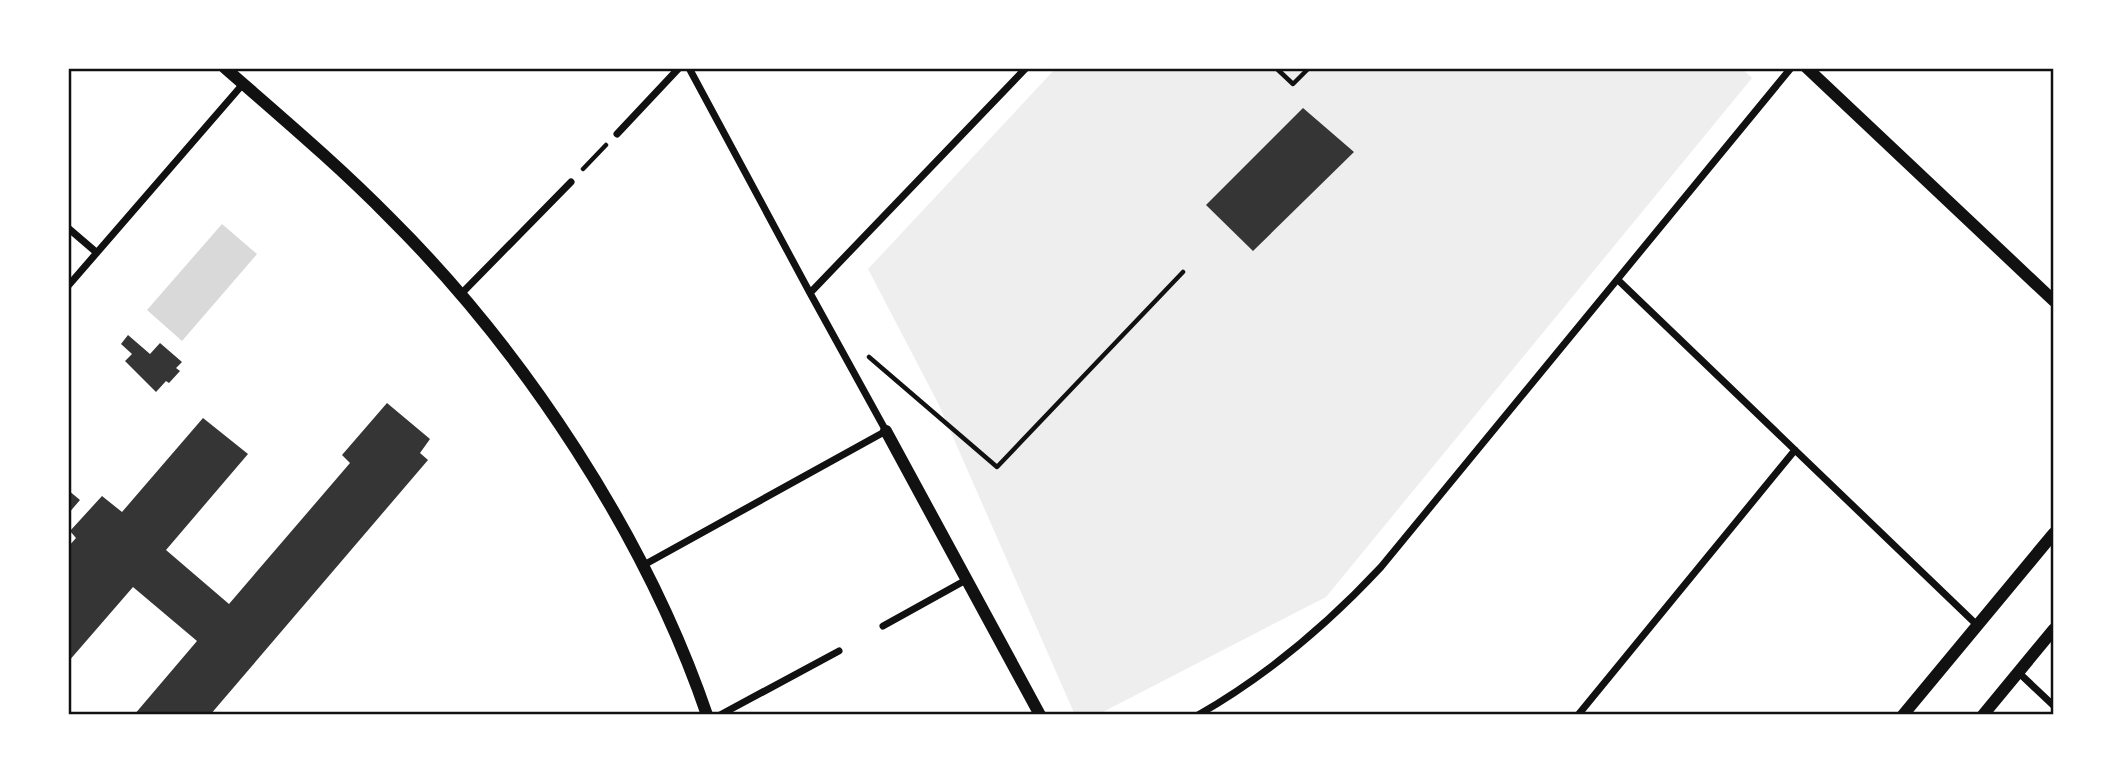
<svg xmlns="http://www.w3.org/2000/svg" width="2122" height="783" viewBox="0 0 2122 783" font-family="Cabin,sans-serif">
	<rect width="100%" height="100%" fill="#fff"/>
	<!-- green -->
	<path fill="#eee" d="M1056,68H1741L1752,78L1326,597L1097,715H1075L938,403L868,269Z"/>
	<!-- water -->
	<path fill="#d9d9d9" d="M222,224L257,254L182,341L147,310Z"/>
	<!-- building -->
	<path fill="#353535" d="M1303,108L1354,152L1253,251L1206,205Z
		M128,335L150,354L160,343L182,362L176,368L180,371L169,383L166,381L156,392L125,361L132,354L121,344Z
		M387,403L430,439L420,453L428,460L210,715H134L197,641L133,587L68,662V547L76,538L70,531L102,496L122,512L203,418L248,454L166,550L229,604L350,463L342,455Z
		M68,490L80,500L68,514Z"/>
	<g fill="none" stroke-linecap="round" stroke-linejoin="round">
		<!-- path -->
		<path stroke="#111" stroke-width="4.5" d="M1276,68L1293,84L1309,68
			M583,169L606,145
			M869,357L997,467L1183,272"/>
		<!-- minor -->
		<path stroke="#111" stroke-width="7" d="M689,68L810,293
			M617,134L679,68
			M68,228L96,252
			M1618,280L1977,625
			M68,286L243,84
			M461,294L571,182
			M642,566L886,431L810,293L1026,68
			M883,626L966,580
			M2018,672L2054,706
			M720,715L839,651
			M1198,715C1268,675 1326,626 1381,567L1791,68
			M1578,715L1795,450"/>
		<!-- tertiary -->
		<path stroke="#111" stroke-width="12" d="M225,68C281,117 338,165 390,218C524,351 646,536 707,715
			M1807,68L2054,301
			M886,431L1040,715
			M1903,715L2054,533
			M1983,715L2054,629"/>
	</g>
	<!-- border -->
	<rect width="2122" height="783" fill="none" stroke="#ffffff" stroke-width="140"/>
	<rect x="70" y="70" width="1982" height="643" fill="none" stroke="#111" stroke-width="2.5"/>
</svg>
